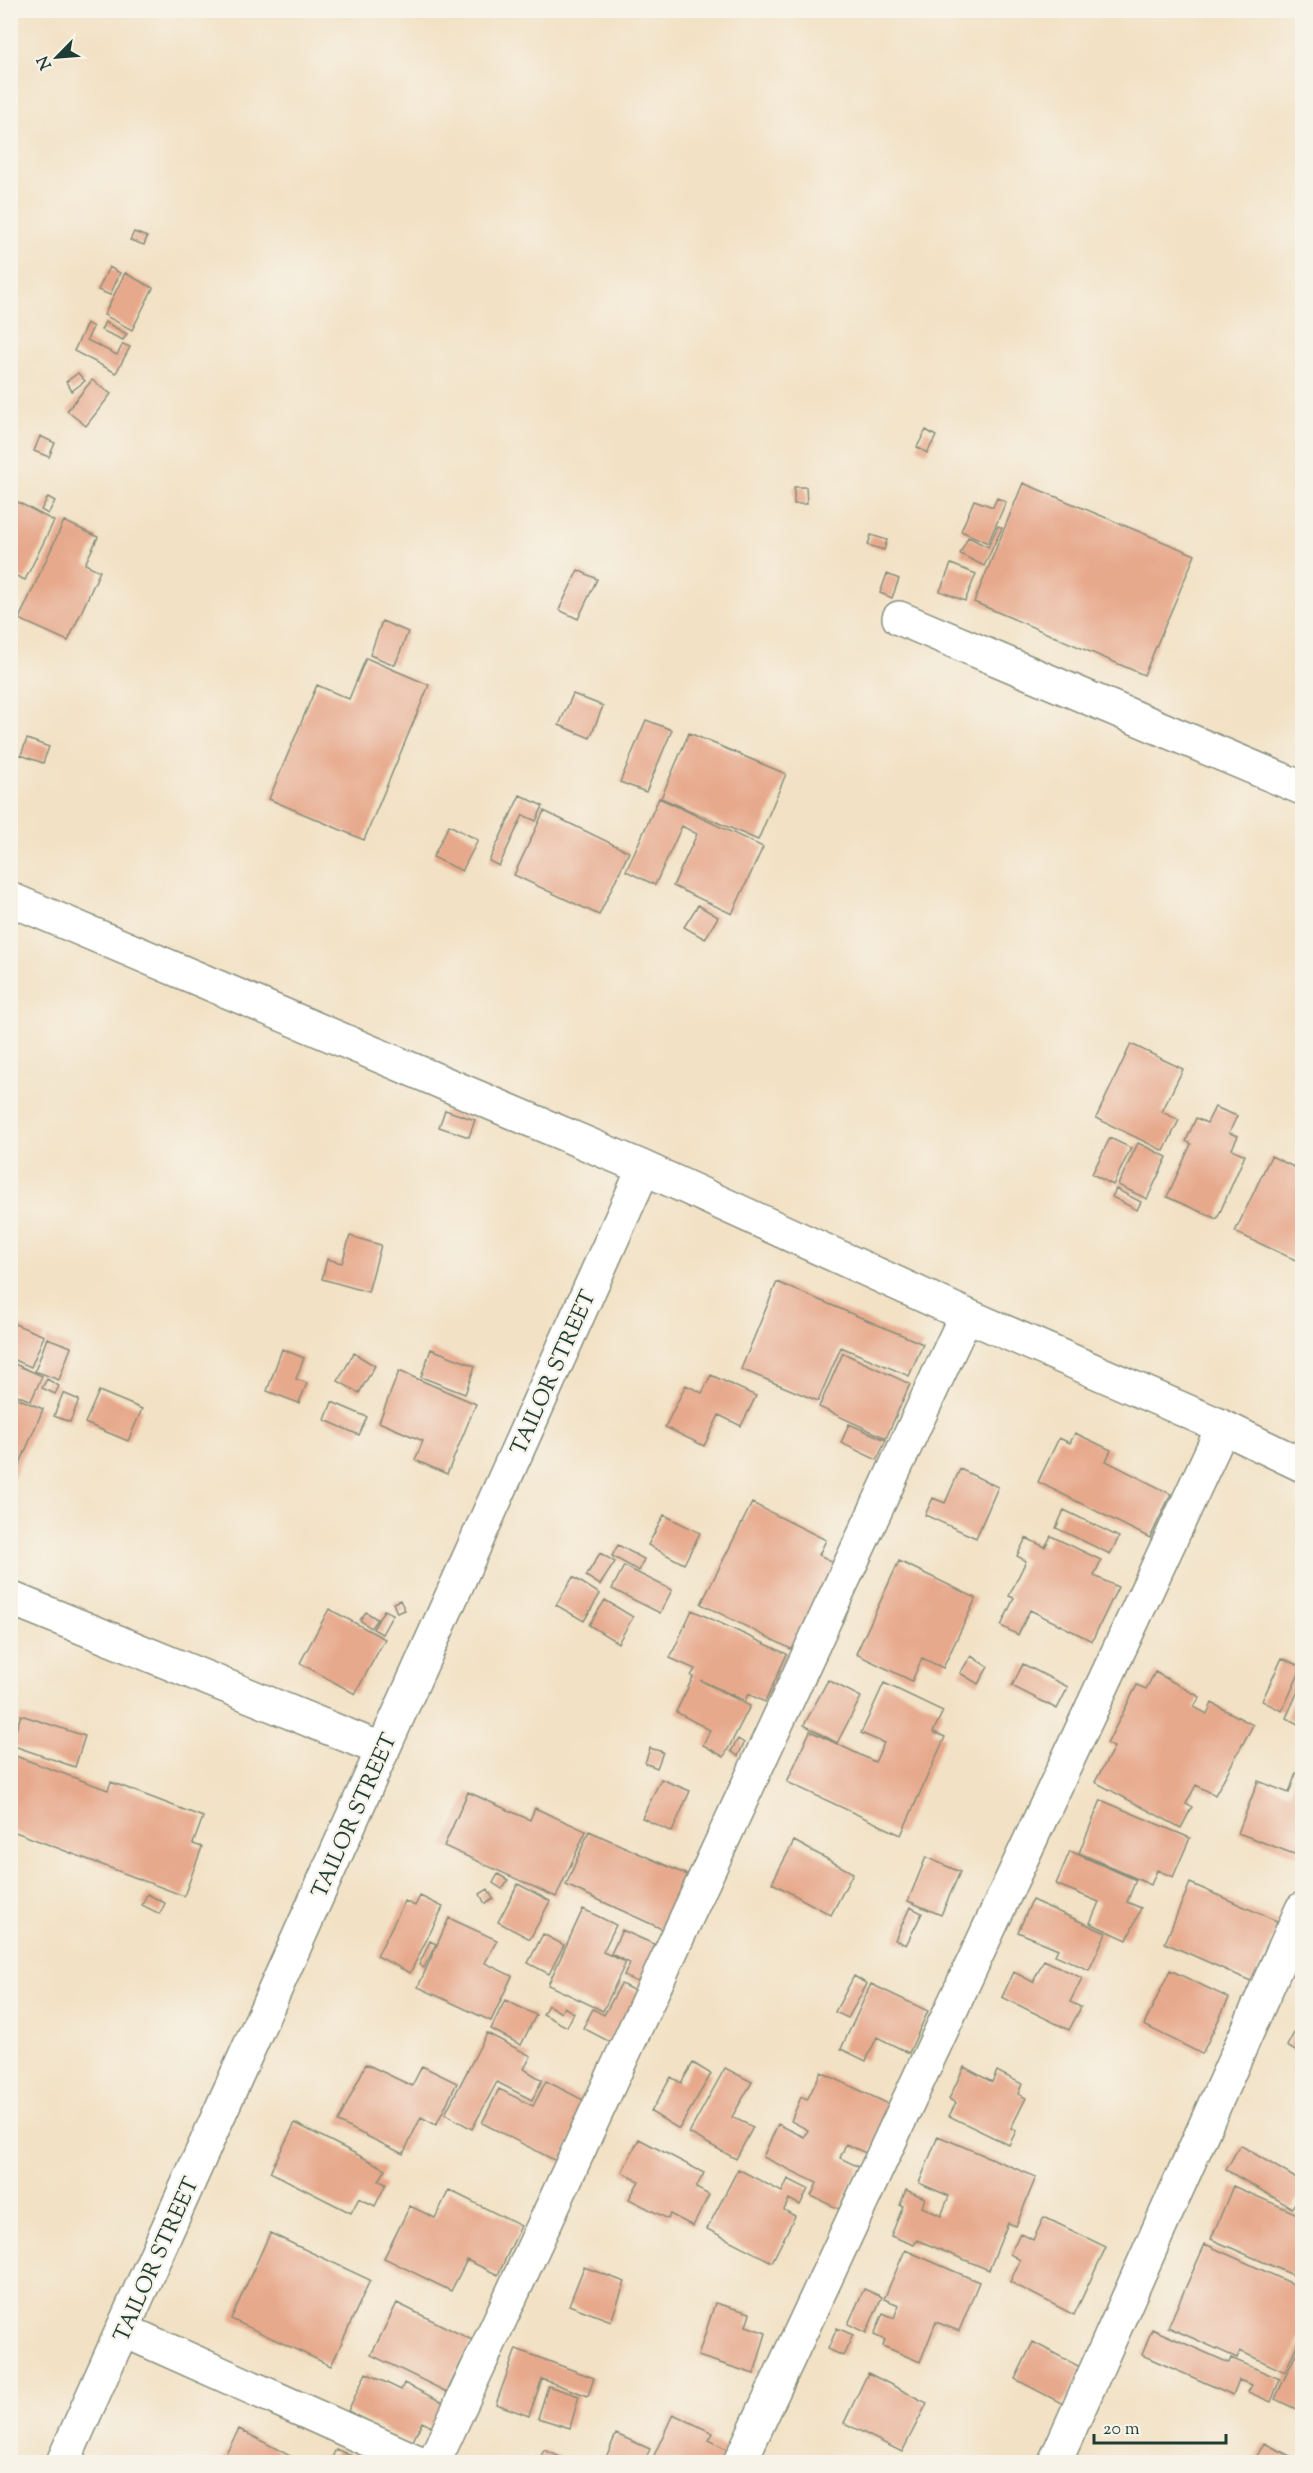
<svg xmlns="http://www.w3.org/2000/svg" width="1313" height="2473" viewBox="0 0 1313 2473" font-family="'Sorts Mill Goudy',serif">
	<rect width="100%" height="100%" fill="#f7f3e8"/>
	<filter id="ink" filterUnits="userSpaceOnUse"><feTurbulence type="fractalNoise" baseFrequency=".0167" numOctaves="2"/><feDisplacementMap in="SourceGraphic" scale="12" xChannelSelector="R" yChannelSelector="G"/><feConvolveMatrix kernelMatrix="1 2 1 2 8 2 1 2 1" color-interpolation-filters="sRGB"/></filter>
	<filter id="wash" filterUnits="userSpaceOnUse"><feTurbulence type="fractalNoise" baseFrequency=".008" numOctaves="4" result="noise"/><feDisplacementMap in="SourceGraphic" scale="24" xChannelSelector="R" yChannelSelector="G"/><feGaussianBlur stdDeviation="1.35" result="paint"/><feColorMatrix in="noise" values="0 0 0 0 0 0 0 0 0 0 0 0 0 0 0 0 0 1.4 0 .05"/><feComposite in="paint" operator="in"/></filter>
	<g filter="url(#wash)">
		<rect width="100%" height="100%" fill="#f2e1c4"/>
		<g id="blocks">
			<!-- building -->
			<path fill="#e7a98c" d="M134,232L147,237L144,245L130,240Z
				M109,267L120,273L110,295L98,290Z
				M125,273L153,288L132,330L104,315Z
				M105,322L127,334L123,340L101,330Z
				M87,323L93,327L87,340L117,355L123,344L130,347L116,373L74,351Z
				M78,373L85,381L72,391L66,382Z
				M92,380L111,394L86,426L67,411Z
				M926,430L936,436L927,453L917,447Z
				M40,436L55,443L49,457L34,451Z
				M1023,483L1195,555L1144,675L974,602Z
				M794,487H806L807,504H794Z
				M48,497L55,501L48,514L41,510Z
				M10,498L54,521L25,580L10,573Z
				M997,498L1006,502L988,543L961,531L974,500L993,507Z
				M64,521L98,537L85,564L100,571L68,641L19,619Z
				M998,526L1002,528L984,566L960,554L968,537L988,547Z
				M871,535L887,540L884,550L868,545Z
				M951,564L976,574L965,601L940,591Z
				M578,570L597,579L578,619L559,610Z
				M887,574L899,579L892,598L880,593Z
				M382,621L408,632L395,665L370,655Z
				M366,658L429,685L364,840L269,799L317,685L349,699Z
				M573,694L603,706L590,738L559,725Z
				M646,720L672,730L646,792L620,782Z
				M689,733L786,774L758,840L661,798Z
				M27,739L49,747L43,763L21,755Z
				M520,795L543,806L536,821L523,815L499,866L489,861Z
				M659,798L763,847L732,914L673,886L697,834L682,826L655,885L626,871Z
				M544,811L629,852L599,915L514,875Z
				M449,825L478,840L462,871L433,857Z
				M698,905L718,917L705,939L684,927Z
				M1131,1044L1183,1069L1162,1112L1179,1120L1164,1151L1096,1118Z
				M1215,1107L1237,1116L1229,1133L1238,1136L1232,1149L1245,1155L1217,1219L1167,1197L1191,1144L1186,1141L1196,1118L1207,1123Z
				M445,1110L475,1120L469,1137L439,1127Z
				M1110,1138L1131,1148L1113,1185L1092,1174Z
				M1138,1143L1167,1157L1147,1199L1118,1185Z
				M1271,1156L1298,1169L1302,1159V1263L1235,1232Z
				M1116,1189L1141,1202L1137,1210L1112,1197Z
				M350,1236L381,1245L368,1292L322,1279L327,1259L342,1263Z
				M777,1282L923,1344L909,1376L841,1347L818,1401L741,1369Z
				M10,1322L44,1336L31,1367L10,1358Z
				M47,1338L71,1347L59,1380L35,1371Z
				M282,1349L304,1358L296,1379L307,1383L299,1403L267,1391Z
				M431,1349L475,1366L465,1394L421,1377Z
				M354,1353L375,1366L359,1393L338,1381Z
				M843,1353L910,1384L886,1438L819,1407Z
				M10,1362L42,1376L31,1401L10,1392Z
				M399,1371L476,1404L447,1474L415,1460L423,1441L379,1422Z
				M711,1375L756,1396L741,1426L719,1415L704,1446L665,1427L686,1385L702,1393Z
				M47,1379L59,1386L55,1394L42,1388Z
				M99,1391L142,1409L128,1441L85,1423Z
				M63,1393L79,1400L70,1422L54,1416Z
				M10,1395L43,1409L13,1480L10,1479Z
				M332,1402L367,1417L359,1435L325,1420Z
				M849,1424L886,1440L877,1460L841,1443Z
				M1075,1433L1111,1450L1106,1461L1171,1494L1150,1538L1038,1482L1059,1438L1070,1443Z
				M960,1469L998,1487L976,1538L925,1515L933,1498L945,1503Z
				M752,1503L826,1540L819,1555L844,1567L801,1654L701,1604Z
				M1064,1510L1119,1537L1110,1554L1056,1528Z
				M664,1515L700,1533L684,1564L648,1545Z
				M1051,1536L1101,1560L1094,1576L1118,1587L1092,1641L1030,1610L1018,1635L1001,1626L1014,1598L1009,1596L1026,1561L1017,1556L1026,1538L1045,1547Z
				M618,1545L644,1559L639,1571L612,1556Z
				M600,1553L615,1562L600,1585L586,1576Z
				M899,1561L976,1598L943,1668L922,1658L912,1681L856,1654Z
				M624,1566L672,1590L660,1613L612,1589Z
				M573,1577L600,1594L584,1621L556,1605Z
				M400,1600L405,1610L397,1613L393,1603Z
				M605,1600L633,1617L618,1643L589,1625Z
				M329,1609L385,1639L355,1694L300,1663Z
				M384,1610L393,1614L382,1634L373,1629Z
				M692,1610L787,1654L765,1702L748,1694L745,1701L700,1680L750,1706L724,1757L703,1745L710,1730L676,1712L693,1677L691,1676L695,1669L670,1658Z
				M366,1612L377,1619L371,1628L360,1620Z
				M971,1656L988,1667L978,1684L960,1673Z
				M1282,1658L1302,1667L1282,1711L1262,1701Z
				M1023,1664L1068,1687L1057,1709L1012,1686Z
				M1155,1672L1200,1697L1194,1707L1207,1714L1212,1703L1253,1725L1215,1795L1196,1785L1186,1804L1192,1807L1181,1828L1095,1782L1114,1747L1107,1744L1137,1685L1146,1689Z
				M828,1680L861,1697L837,1743L804,1725Z
				M1302,1682V1726L1286,1718Z
				M884,1683L943,1711L933,1732L945,1737L901,1835L787,1782L810,1731L875,1762L884,1743L861,1733Z
				M21,1715L85,1736L75,1767L11,1745Z
				M738,1739L744,1743L738,1756L731,1751Z
				M650,1748L663,1752L657,1768L645,1763Z
				M10,1754L108,1790L111,1782L203,1817L193,1844L202,1847L184,1896L10,1830Z
				M1296,1773L1302,1775V1857L1238,1833L1258,1781L1289,1793Z
				M661,1779L690,1791L672,1832L642,1818Z
				M468,1792L530,1820L535,1808L586,1831L556,1897L444,1846Z
				M1101,1800L1190,1838L1173,1877L1157,1870L1151,1885L1079,1853Z
				M589,1831L696,1879L673,1934L566,1885Z
				M794,1841L853,1873L831,1915L772,1883Z
				M1070,1851L1136,1880L1127,1902L1141,1908L1127,1940L1090,1923L1099,1902L1056,1884Z
				M926,1857L960,1872L941,1915L908,1901Z
				M498,1874L508,1880L502,1889L493,1883Z
				M1190,1883L1279,1922L1253,1982L1165,1943Z
				M518,1884L550,1901L530,1939L498,1922Z
				M488,1889L493,1899L485,1904L480,1894Z
				M147,1894L165,1903L160,1914L142,1905Z
				M420,1896L443,1907L410,1973L377,1956L405,1901L415,1906Z
				M1032,1900L1106,1933L1089,1970L1055,1955L1058,1949L1018,1932Z
				M910,1907L922,1913L906,1945L895,1940Z
				M583,1909L616,1925L603,1952L626,1962L603,2011L548,1985Z
				M449,1918L497,1940L485,1963L512,1976L491,2021L418,1987Z
				M622,1930L667,1950L650,1988L624,1976L630,1963L611,1954Z
				M543,1934L564,1945L549,1974L528,1963Z
				M430,1941L436,1944L424,1968L419,1965Z
				M1044,1960L1082,1978L1070,2002L1081,2007L1069,2030L1002,1997L1014,1972L1033,1982Z
				M1170,1970L1229,1998L1202,2054L1144,2025Z
				M854,1976L867,1984L848,2018L835,2012Z
				M621,1984L643,1995L616,2045L583,2028L593,2009L604,2015Z
				M871,1984L928,2011L909,2053L877,2037L866,2061L841,2049Z
				M505,2000L536,2015L521,2045L491,2029Z
				M548,2005L561,2013L564,2007L574,2013L567,2027L543,2014Z
				M1302,2018V2055L1287,2046Z
				M487,2033L531,2056L524,2069L542,2080L532,2100L497,2082L472,2129L445,2114Z
				M693,2063L711,2074L679,2129L651,2112L671,2077L681,2083Z
				M366,2064L412,2086L422,2066L457,2083L436,2125L421,2117L403,2154L338,2122Z
				M964,2067L992,2082L997,2071L1022,2084L1018,2094L1026,2098L1011,2128L1016,2131L1009,2145L949,2116L956,2103L949,2099Z
				M725,2068L752,2082L732,2117L753,2127L736,2159L689,2133Z
				M821,2072L893,2106L870,2155L846,2144L840,2158L859,2167L839,2209L811,2196L817,2183L763,2157L778,2124L804,2137L808,2130L791,2121L801,2097L807,2100Z
				M546,2081L589,2103L560,2163L482,2123L499,2089L533,2106Z
				M295,2123L386,2169L379,2181L386,2184L375,2206L359,2198L351,2213L270,2172Z
				M938,2136L1036,2177L1016,2226L1008,2223L989,2270L917,2240L914,2245L891,2236L903,2206L900,2205L906,2190L925,2198L922,2207L941,2216L949,2196L919,2183Z
				M639,2139L704,2173L696,2188L709,2195L693,2226L670,2214L668,2219L629,2199L639,2181L622,2172Z
				M1240,2145L1302,2182V2190L1292,2208L1226,2170Z
				M738,2169L782,2192L788,2179L808,2189L800,2205L789,2199L784,2210L795,2216L772,2262L707,2229Z
				M1233,2186L1302,2216V2279L1211,2239Z
				M449,2190L521,2226L498,2275L467,2260L451,2291L384,2258L410,2206L435,2218Z
				M1044,2217L1106,2247L1074,2315L1010,2282L1020,2260L1010,2254L1020,2233L1033,2240Z
				M270,2233L370,2280L331,2366L231,2319Z
				M1205,2244L1302,2288V2339L1300,2338L1285,2372L1240,2351L1237,2358L1168,2327Z
				M905,2250L979,2282L959,2331L936,2322L920,2362L883,2346L885,2340L874,2335L883,2313L894,2318L899,2305L884,2299Z
				M584,2267L625,2282L611,2321L569,2305Z
				M864,2289L882,2297L866,2333L848,2324Z
				M397,2303L472,2340L447,2392L371,2355Z
				M715,2303L750,2313L746,2326L766,2333L754,2374L698,2356Z
				M837,2328L853,2335L843,2356L828,2349Z
				M1152,2329L1229,2363L1231,2358L1280,2379L1271,2402L1248,2392L1252,2385L1239,2380L1233,2395L1142,2355Z
				M1033,2342L1082,2368L1063,2404L1015,2379Z
				M1300,2345L1302,2346V2412L1275,2399Z
				M516,2349L594,2378L588,2396L542,2379L529,2416L496,2404Z
				M366,2373L401,2390L404,2383L444,2403L432,2427L422,2422L412,2443L348,2411Z
				M868,2373L927,2403L902,2452L844,2423Z
				M548,2386L579,2396L570,2428L538,2418Z
				M673,2414L713,2433L709,2440L732,2452L727,2462H651Z
				M239,2429L294,2458L292,2462H221Z
				M616,2434L650,2449L644,2462H604Z
				M1264,2443L1302,2462H1254Z
				M336,2449L365,2462H330Z
				M544,2450L572,2462H538Z"/>
		</g>
	</g>
	<g filter="url(#ink)">
		<use href="#blocks" fill-opacity="0" stroke="#888f7c" stroke-width="1.5"/>
		<g fill="none" stroke-linecap="round" stroke-linejoin="round">
			<!-- minor casing -->
			<g stroke="#888f7c" stroke-width="36">
				<path id="minor" d="M899,618L1302,788
					M10,899L644,1168L966,1315L1223,1427L1302,1465
					M10,1598L383,1750
					M123,2330L418,2462
					M63,2462L644,1168
					M434,2462L966,1315
					M740,2462L1223,1427
					M1055,2462L1302,1909"/>
			</g>
			<!-- minor -->
			<use href="#minor" stroke="#fff" stroke-width="33"/>
		</g>
	</g>
	<g text-anchor="middle" stroke-width="4.5" stroke-linejoin="round" paint-order="stroke">
		<!-- street labels -->
		<g font-size="22" fill="#1f3d34" stroke="#f7f3e8">
			<text transform="translate(552 1372) rotate(-66)" y="8">TAILOR STREET</text>
			<text transform="translate(353 1815) rotate(-66)" y="8">TAILOR STREET</text>
			<text transform="translate(155 2259) rotate(-66)" y="8">TAILOR STREET</text>
		</g>
	</g>
	<!-- margin -->
	<rect width="1313" height="2473" fill="none" stroke="#f7f3e8" stroke-width="36"/>
	<!-- north arrow -->
	<g transform="translate(57 57) rotate(245)" stroke="#f7f3e8" stroke-width="4.5" paint-order="stroke">
	<path d="M0-4.5L10 22L0 15L-10 22Z" fill="#1f3d34"/>
	<text y="-9" font-size="16" font-weight="bold" text-anchor="middle" fill="#1f3d34">N</text>
	</g>
	<!-- scale -->
	<path d="M1094 2434v9h132v-9" fill="none" stroke="#1f3d34" stroke-width="3"/>
	<text x="1103" y="2434" font-size="18" fill="#1f3d34" stroke="#f7f3e8" stroke-width="4.5" paint-order="stroke">20 m</text>
</svg>
